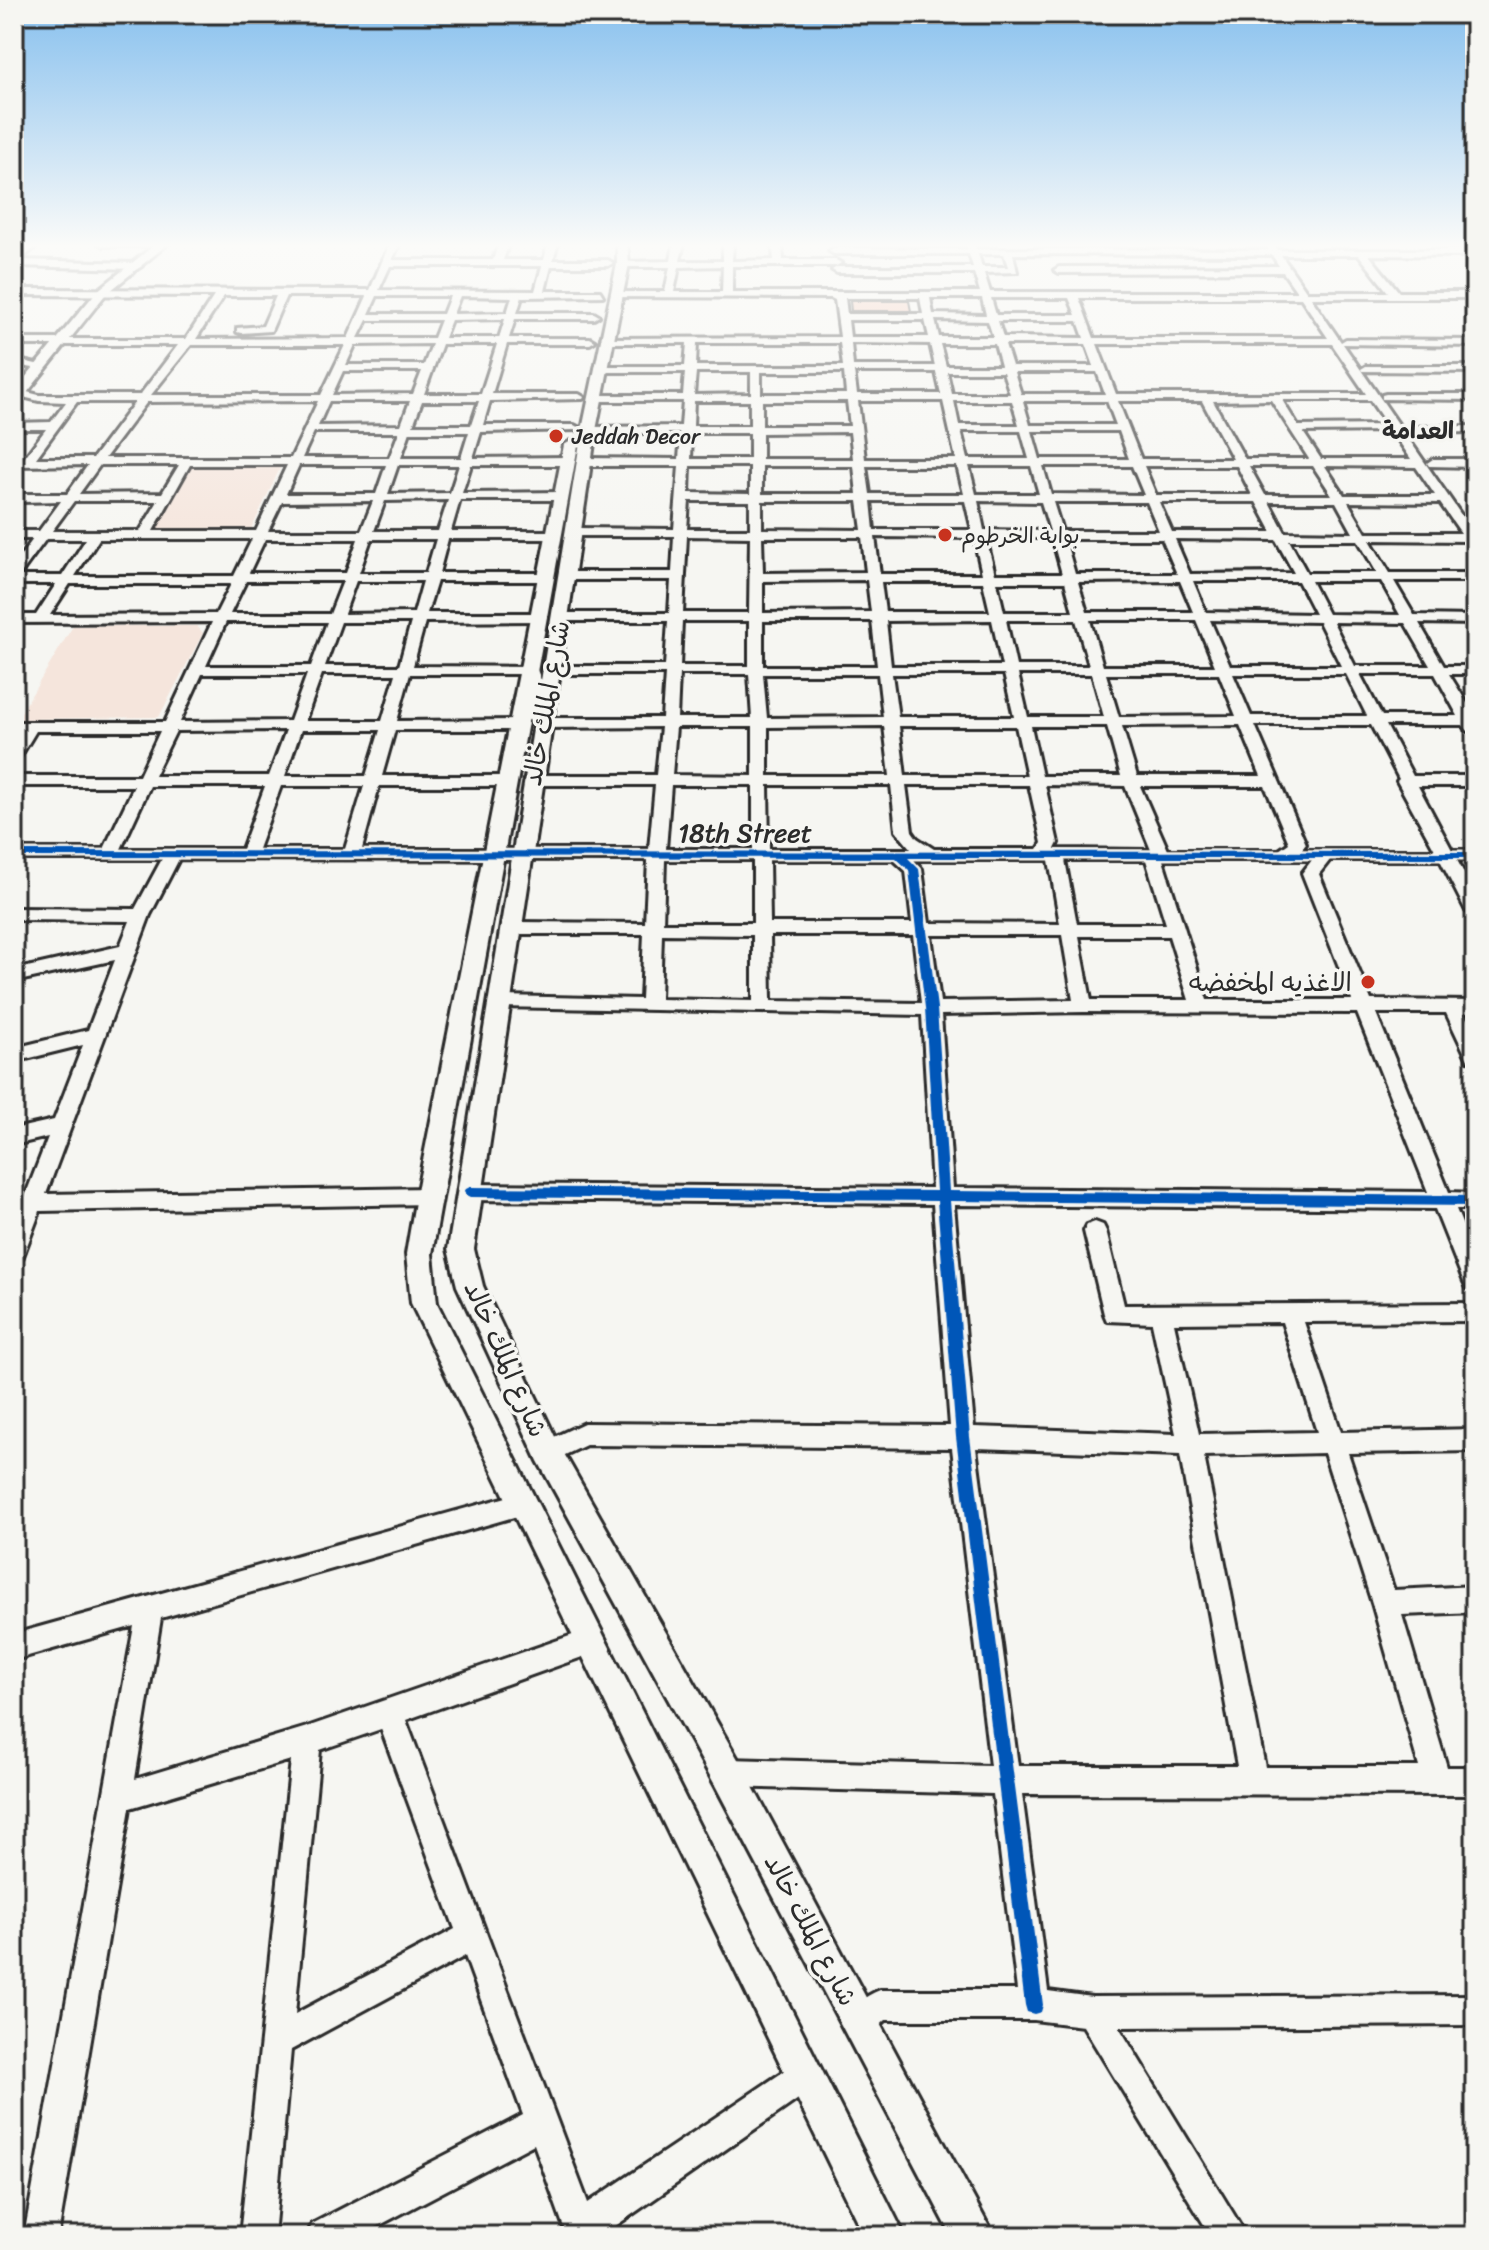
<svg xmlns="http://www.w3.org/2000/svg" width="1489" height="2250" viewBox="0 0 1489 2250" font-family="Sriracha,'Playpen Sans Arabic',sans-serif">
	<rect width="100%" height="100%" fill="#f6f6f2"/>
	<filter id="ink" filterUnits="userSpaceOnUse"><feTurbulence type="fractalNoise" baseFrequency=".0125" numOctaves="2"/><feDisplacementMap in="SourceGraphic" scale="16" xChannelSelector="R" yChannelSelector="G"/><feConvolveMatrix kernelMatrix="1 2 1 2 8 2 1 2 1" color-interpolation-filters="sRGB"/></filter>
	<g filter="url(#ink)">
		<!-- built -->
		<path fill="#f5e5dc" d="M282,464L251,530L153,531L190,465Z
			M73,626H197L203,633L159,717L17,719Z"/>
		<!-- building -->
		<path fill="#f3bca7" stroke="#2b2b2b" stroke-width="2" d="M850,301H909L911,311H851Z"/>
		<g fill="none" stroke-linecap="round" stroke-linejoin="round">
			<!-- minor casing -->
			<g stroke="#2b2b2b" stroke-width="6">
				<path id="minor" d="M30,243H41L20,260L137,263L142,266L137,269L14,266V256Z
					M98,243H169L164,246H103Z
					M390,243H400L392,260H493L499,243H509L503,260H544L548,243H558L553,260H608L613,263L608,266H551L545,291H600L603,296L522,297L517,313H594L599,316L594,319H515L509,338H590L595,341L590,344H507L492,394H579L584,397L583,399L490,401L483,425H574L580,428L578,430L481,432L473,458L568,457L574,461L568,465H471L462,493L562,492L568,496L562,500H460L451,531H555L561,535L555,539H448L439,573H547L554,577L547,581H437L427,613H540L547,617L540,621L425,622L413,666L536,667L541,680L540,716L545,718H662L665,674H552L545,670L552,666H665L668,621H560L553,617L560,613H669L671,580H566L559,576L566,572H672L674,536H574L568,532L574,528L674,529L679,466H584L578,462L584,458L679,459L681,433H589L583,430L589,427L681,426L683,401H595L589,398L595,395H683L685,372H600L595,369L600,366H685L687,343H605L601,342V338L840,337L835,300L831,298L614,297L617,292H665L670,267H623L620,262L671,261L674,243H684L680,261H723V243H733L732,261L774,260L772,243H782L783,260H836L841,263L836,266H732V292H980L974,273H837L832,270L837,267H973L969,254H834L829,251L834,248L967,249L965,243H975L976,249L1268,250L1263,243H1273L1277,250H1475V256L1369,255L1399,292H1475V298H1311L1341,342L1346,339L1475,340V346L1343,344L1475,535L1474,547L1466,541L1370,540L1390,573H1475V581H1394L1414,615L1475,616V624L1419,623L1444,666H1475V674H1449L1475,716V732L1468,731L1463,725H1386L1413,776H1475V786H1418L1452,850H1475V860H1457L1475,894V917L1466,911L1440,860H1330L1319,874L1371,1000L1475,1001V1013H1464L1475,1035V1062L1468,1060L1446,1013H1376L1449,1192L1475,1193V1209H1456L1475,1255V1291L1467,1288L1464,1282L1435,1209L954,1205L974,1427L1176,1434L1152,1323L1107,1321L1104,1314L1084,1231L1087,1225L1095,1222L1103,1225L1106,1231L1124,1305L1475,1303V1321L1304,1322L1341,1432L1475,1429V1451L1348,1453L1394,1590L1475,1586V1612L1402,1615L1447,1767H1475V1795L1022,1794L1048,1991L1092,1997L1475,1995V2025L1119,2027L1247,2236H1211L1083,2026L1034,2020H886L871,2034L860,2039L849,2034L844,2023C851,2007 864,1996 880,1990H1017L993,1794L727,1787L717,1783L713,1773L717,1763L727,1759L990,1766L952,1448L586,1445L548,1463L539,1460L536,1452L539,1444L584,1423L950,1426L933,1204L470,1200L463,1198L460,1192L463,1186L470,1184L932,1188L922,1015L494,1007L492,1002L501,996L641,999L644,934H512L503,928L512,922L645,923L648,860L179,859L150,915L46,1194L429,1188L436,1190L439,1196L436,1202L429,1204L40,1211L22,1259L14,1262V1225L48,1137L14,1145V1129L54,1120L83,1045L14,1062V1048L88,1030L115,960L14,982V970L120,946L130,921L14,920V908L135,909L162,859H14V849H104L134,786H14V776H139L160,731H36L19,759L14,761V743L21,731L14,732V722H165L212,622L14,623V615H36L56,584H14V565L33,539H14V531H39L61,501L22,502L16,498L22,494H67L88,465L14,466V458H24L46,429H14V423L51,422L66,402L39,401L15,395L14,392L19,390L39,395H140L178,345H14V339H186L214,296L14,295V289L370,290ZM978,254H1004L1008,267H982ZM1013,254L1272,255L1279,266L1059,267L1054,270L1059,273L1283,272L1297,292H990L984,273L1017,272ZM1281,255H1359L1388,292H1307ZM390,266H542L535,291L379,290ZM723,266L722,292H674L679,267ZM224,296H276L263,326L237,328V332L241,333L271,331L286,296H367L348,338L196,339ZM377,296H450L443,314H369ZM460,296L512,297L507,313L453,314ZM845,298H920L923,314H847ZM930,298H982L986,315L933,314ZM991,298H1069L1076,315H996ZM1079,298H1301L1328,338H1094ZM505,319L499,338H444L451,320ZM367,320H441L434,338H358ZM848,320H925L929,337H850ZM935,320L988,321L993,337H939ZM998,321H1078L1084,338L1003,337ZM697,343H840L843,366H696ZM851,343L930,344L935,366H853ZM432,344L424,365H346L355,345ZM442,344H497L481,394H424ZM940,344H995L1001,366H946ZM1005,344H1086L1094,366H1012ZM1097,344H1332L1366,394H1116ZM191,345H345L321,395H151ZM343,371H422L413,394L332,395ZM696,372H751V394L694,395ZM761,372H844L846,394H761ZM854,372H936L941,394H857ZM947,372H1003L1010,394H952ZM1014,372H1097L1105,394H1021ZM1271,400L1309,459H1245L1213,401ZM1282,400H1370L1387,425L1298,426ZM318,401L291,458H105L147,402ZM329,401H410L401,425L318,426ZM422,401H479L471,425H413ZM694,401H750V426H693ZM762,401H847L850,426H762ZM858,401H943L956,459H865ZM954,401H1012L1019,425H959ZM1023,401H1107L1116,425H1030ZM1118,401H1202L1233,459H1141ZM77,402H135L93,458H36ZM961,431H1021L1029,459H968ZM1032,431H1119L1129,459H1040ZM1392,431L1411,459H1321L1303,432ZM314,432H399L389,458H302ZM410,432H469L461,458H401ZM850,432L853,459H762V433ZM692,433H750V459H691ZM100,465H179L162,493L79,494ZM190,465H287L256,531H153ZM299,465H386L376,494H286ZM398,465H459L450,493L388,494ZM690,466H750V494L689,493ZM762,466H854L857,494H762ZM866,466H957L964,494H870ZM969,466H1031L1039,494H976ZM1043,466H1132L1144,495L1051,494ZM1144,466H1237L1252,495H1156ZM1249,466H1313L1332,495H1265ZM1325,466L1416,467L1435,495H1344ZM448,500L438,531H374L385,501ZM74,501H158L140,531H52ZM373,501L361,531H268L282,502ZM689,501H750V529H687ZM762,501H858L862,530L762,529ZM871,501H965L972,530H874ZM978,501L1041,502L1050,531L984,530ZM1053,502H1147L1159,531H1062ZM1159,502H1256L1272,532H1172ZM1269,502H1336L1353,533L1285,532ZM1348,502L1440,503L1461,533H1366ZM687,536L750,537L749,613H683ZM762,537H862L866,572L763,573ZM875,537L974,538L982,574H880ZM986,538H1052L1062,574H995ZM46,539H86L62,576H19ZM99,539H252L234,576H75ZM265,539H358L346,573H249ZM371,539H436L426,573H359ZM1065,539H1162L1177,574H1075ZM1175,539L1276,540L1294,573L1190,574ZM1289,540H1358L1377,573H1307ZM867,580L871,612L763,613V581ZM246,581H343L330,614H230ZM356,581H423L414,613L344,614ZM1180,581L1193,612H1087L1078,582ZM1193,581H1298L1315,614L1206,612ZM1311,581H1381L1400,615L1328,614ZM881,582H983L990,612H885ZM997,582H1065L1073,612H1004ZM70,584H231L216,614L50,615ZM992,620L1002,666H891L886,621ZM1006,620H1076L1089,666H1016ZM1090,620H1196L1215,666H1103ZM1210,620L1319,622L1341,666H1230ZM682,621H749V666H680ZM763,621H872L877,666H763ZM226,622H327L311,666H206ZM341,622H411L399,666H325ZM1333,622L1405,623L1430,666H1355ZM202,674H307L290,721L180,722ZM322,674H396L382,721H305ZM410,674H525V718L543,728L661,727L656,775H532L524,780L532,785H655L649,849H362L379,786H508L516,781L508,776H382L395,730H520L528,725L520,720L397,721ZM679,674H749L752,718H677ZM763,674H878L883,717L767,718ZM892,674H1004L1014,717H898ZM1018,674H1092L1104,717H1028ZM1106,674H1219L1236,716L1119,717ZM1233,674H1346L1367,716H1251ZM1360,674H1435L1458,716H1382ZM1240,725L1261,776H1137L1122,726ZM1255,725H1371L1399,779L1397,781L1435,850H1301L1306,844ZM884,726L890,776H768V727ZM899,726H1016L1027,776H905ZM1031,726H1107L1121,776H1042ZM676,727H753V776L672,775ZM286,730L269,776H154L176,731ZM301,730H380L366,776H285ZM671,785H753V849H666ZM768,785H891L896,831L911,849H769ZM906,785H1029L1042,843L1038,849H934L917,838L912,831ZM1045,785L1125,786L1151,850L1055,849L1058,843ZM150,786H265L242,849H121ZM281,786H364L345,849H258ZM1140,786H1265L1289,843L1279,850H1168ZM665,860H753V923H663ZM769,860H894L906,871L912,923H770ZM914,860H1049L1060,924L929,923L922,869ZM1065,860H1146L1166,924H1077ZM1163,860H1312L1302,873L1352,1000H1207ZM662,934L753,935V1001L660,999ZM770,935H913L921,1003L771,1001ZM931,935H1062L1073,1000L940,1002ZM1079,936H1169L1189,1000H1091ZM1083,1012L1357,1013L1428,1192L953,1188L941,1015ZM1282,1322L1317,1432L1199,1434L1174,1323ZM976,1448L1180,1455L1237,1766H1018ZM1324,1453L1372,1603L1419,1767H1265L1204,1456Z
					M14,359L45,366L40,369L14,365Z
					M1366,366H1475V372L1362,371L1361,369Z
					M1386,394H1475V400L1382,399V395Z
					M1475,426V432L1409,433L1403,430L1409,427Z
					M1433,459H1475V467L1429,466L1427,463Z
					M521,1493L530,1496L533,1504L530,1512L521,1515L161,1618L135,1779L307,1727L590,1629L599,1633L603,1642L599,1651L406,1720L588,2203L795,2064L806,2059L817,2064L822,2075L817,2086L601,2236H567L534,2144L359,2236H307L312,2224L523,2115L465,1956L291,2050L274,2236H240L291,1760L130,1808L58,2236H24L134,1626L14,1660V1634ZM381,1729L455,1929L295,2014L320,1750Z"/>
			</g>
			<!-- major casing -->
			<g stroke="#2b2b2b" stroke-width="6">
				<path id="major" d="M157,243H169L105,295L19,403L14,404V391L97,291Z
					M617,243H627L629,264L596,430L474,1249L483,1286L558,1443L739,1761L994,2236H952L715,1785L538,1461L457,1286L448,1249L582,430L617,264Z
					M571,441L578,445L432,1254L437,1303L905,2236H864L411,1303L406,1254L416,1196L564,445Z"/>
			</g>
			<!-- minor -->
			<use href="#minor" fill="#f6f6f2" fill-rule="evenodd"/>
			<!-- major -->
			<use href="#major" fill="#f6f6f2" fill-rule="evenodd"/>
			<!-- cycleway casing -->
			<g stroke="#f6f6f2" stroke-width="5">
				<path id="cycleway" d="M14,851L1475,852V858H908L919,869L937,1008L949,1191L1475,1196V1206L950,1201L970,1437L1043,2005L1041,2012L1034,2014L1027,2012L1025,2005L956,1437L937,1201L470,1197L466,1195L464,1192L466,1189L470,1187L936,1191L925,1008L909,870L896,858L14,857Z"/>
			</g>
			<!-- cycleway -->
			<use href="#cycleway" fill="#0057b8" fill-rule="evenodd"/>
		</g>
	</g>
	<!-- sky -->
	<linearGradient id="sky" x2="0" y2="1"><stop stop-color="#87c0ee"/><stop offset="0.44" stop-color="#fbfbf9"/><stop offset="1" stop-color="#fbfbf9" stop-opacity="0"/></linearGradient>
	<rect width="1489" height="558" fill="url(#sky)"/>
	<!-- markers -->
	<g fill="#c8321e" stroke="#f6f6f2" stroke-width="3">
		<circle cx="556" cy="436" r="8"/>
		<circle cx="945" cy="535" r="8"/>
		<circle cx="1368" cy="982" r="8"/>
	</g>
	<g text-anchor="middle" stroke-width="7" stroke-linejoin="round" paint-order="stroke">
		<!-- far-poi labels -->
		<g font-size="22" fill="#2b2b2b" stroke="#f6f6f2" text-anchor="start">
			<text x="572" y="444">Jeddah Decor</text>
			<text x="961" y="543">بوابة الخرطوم</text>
		</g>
		<!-- far-neighbourhood labels -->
		<g font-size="24" font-weight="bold" fill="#2b2b2b" stroke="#f6f6f2">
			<text x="1418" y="439">العدامة</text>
		</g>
		<!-- street labels -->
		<g font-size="26" fill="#2b2b2b" stroke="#f6f6f2">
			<text transform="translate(546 703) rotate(-80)" y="9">شارع الملك خالد</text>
			<text x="745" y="842">18th Street</text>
			<text transform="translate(506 1359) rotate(66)" y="9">شارع الملك خالد</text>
			<text transform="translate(811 1930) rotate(62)" y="9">شارع الملك خالد</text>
		</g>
		<!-- poi labels -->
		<g font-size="26" fill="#2b2b2b" stroke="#f6f6f2" text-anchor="end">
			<text x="1352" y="991">الاغذيه المخفضه</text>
		</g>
	</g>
	<!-- margin -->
	<rect width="1489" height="2250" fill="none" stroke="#f6f6f2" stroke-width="48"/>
	<rect x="24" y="24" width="1441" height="2202" fill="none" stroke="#2b2b2b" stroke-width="3" filter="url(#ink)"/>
</svg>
